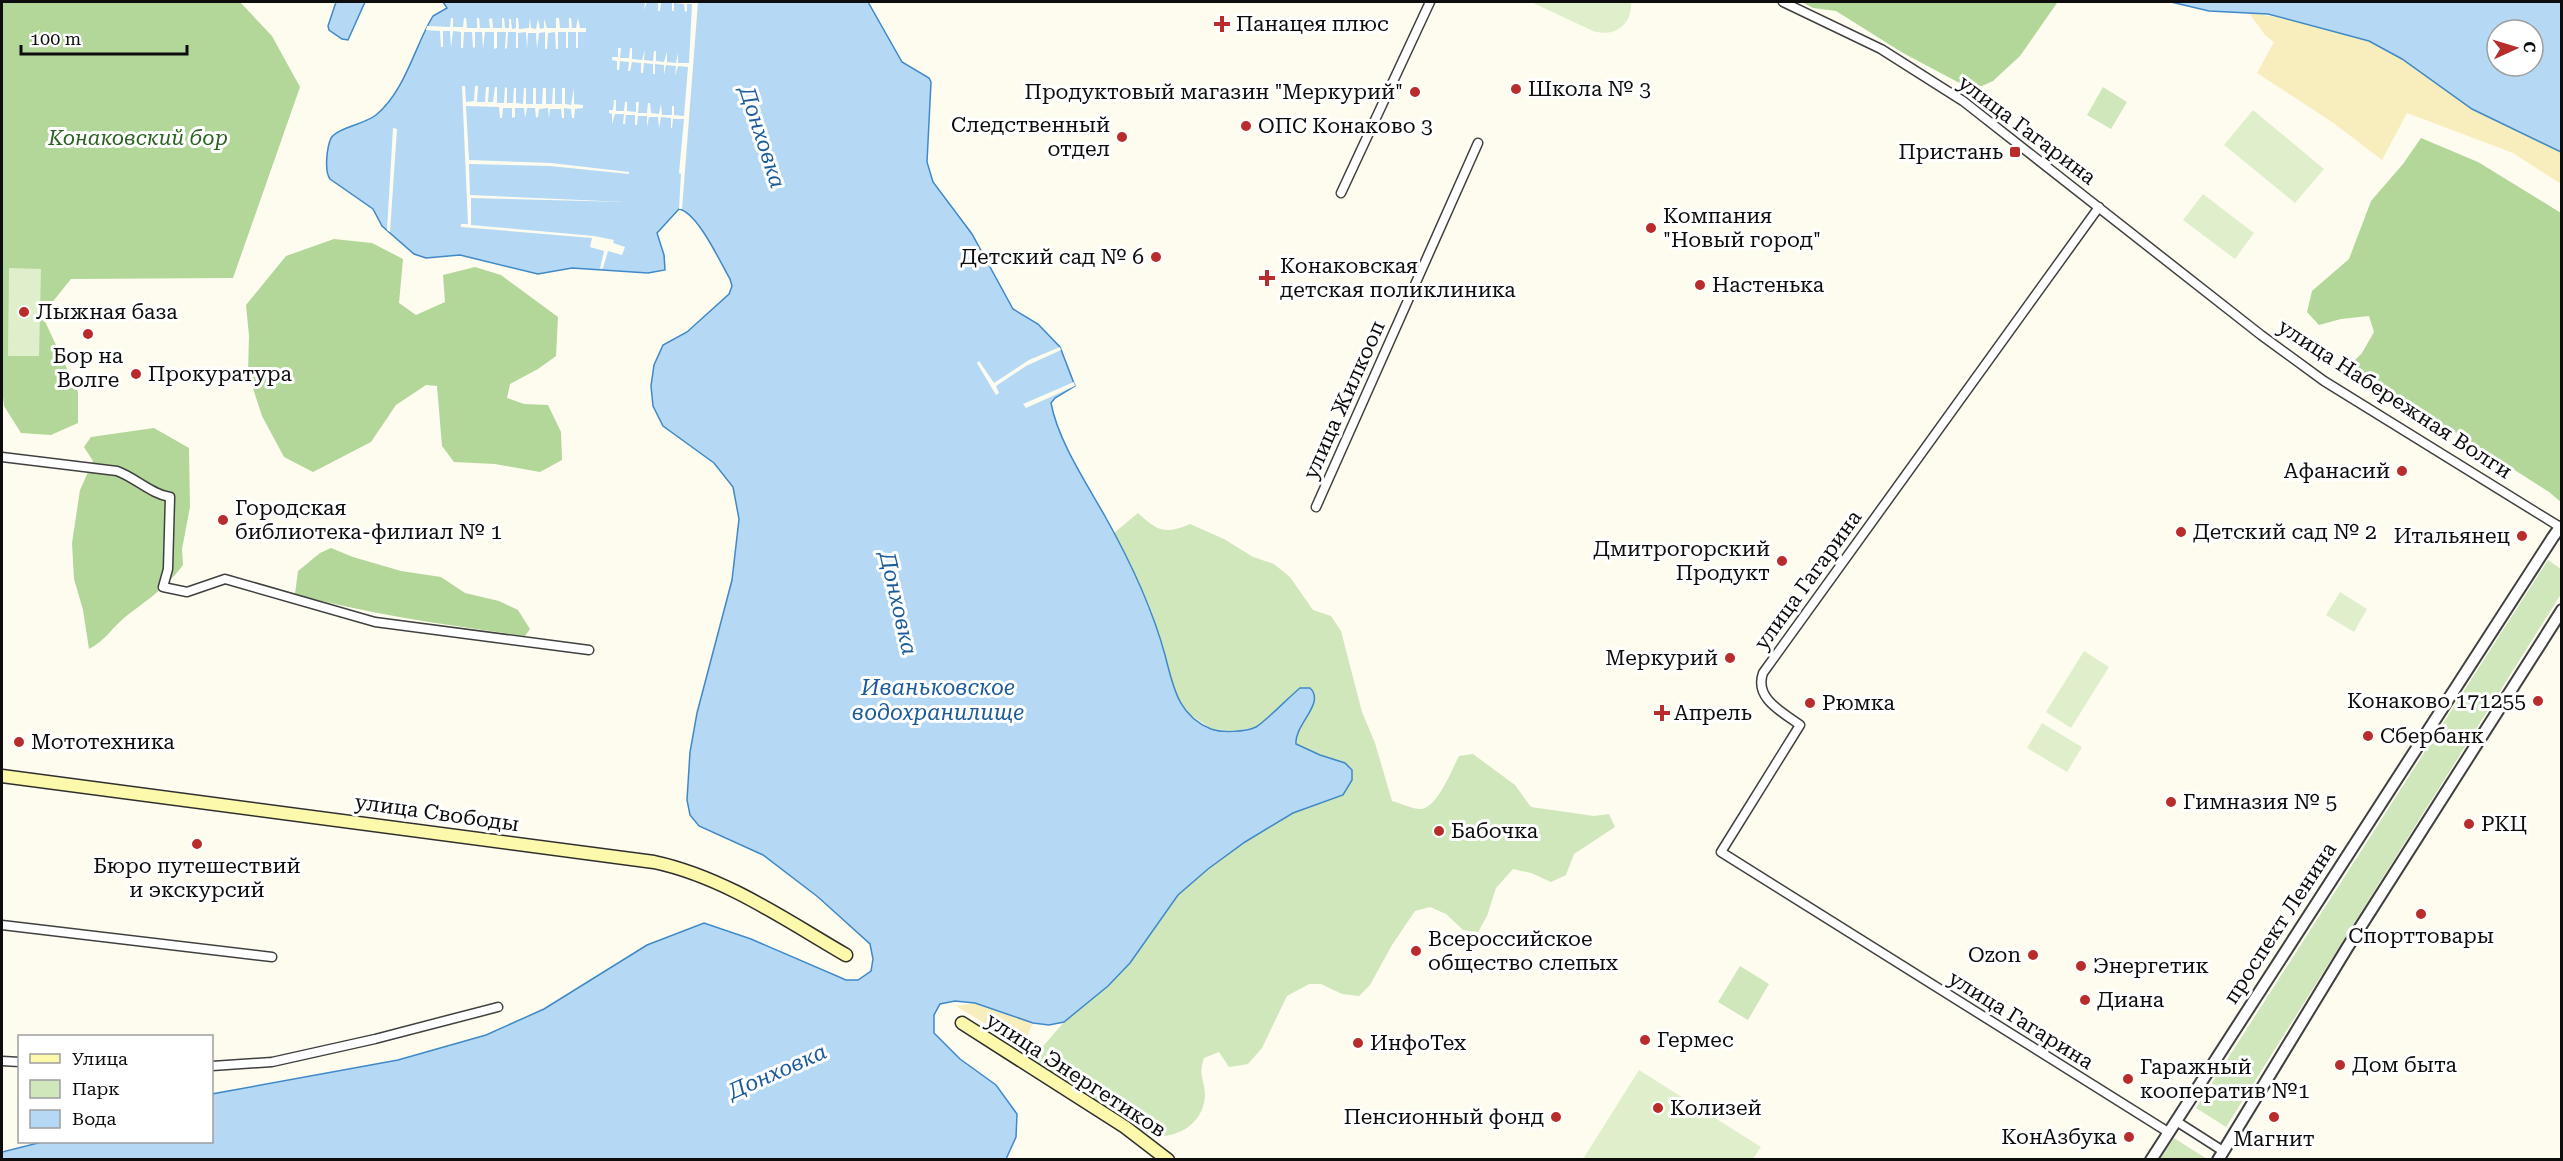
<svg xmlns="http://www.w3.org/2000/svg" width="2563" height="1161" viewBox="0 0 2563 1161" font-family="'Roboto Serif',serif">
	<rect width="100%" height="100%" fill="#fefcef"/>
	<!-- green -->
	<path fill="#cfe7ba" d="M2103,87L2127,102L2111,129L2087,115Z
		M1138,513C1158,531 1164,535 1190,524L1224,539L1253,557L1274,564L1290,577L1313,610L1331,616L1341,631L1362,712L1375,743L1392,801C1400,803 1412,809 1420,809C1437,809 1452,769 1459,756L1473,754L1515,785L1531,807L1594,816L1609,814L1615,827L1574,854L1566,875L1551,882L1531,873L1513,869L1496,888L1487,916L1478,932L1463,930L1446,914L1430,907L1415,911L1392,945L1370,985L1359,996L1342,994L1321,984H1309L1287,996L1262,1048L1248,1064L1229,1067L1219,1052L1204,1058C1198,1076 1204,1077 1205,1094C1205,1123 1176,1141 1150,1135L1032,1059L1064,1022L1108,986L1130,963L1178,895L1208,869L1245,842L1293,813L1342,795L1345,763L1320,755L1296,744L1298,730L1315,700L1300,688L1256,727L1236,731L1212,729L1189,714L1173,690L1150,607L1114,533Z
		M2548,560L2561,569V594L2226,1127L2196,1108Z
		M1740,966L1769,984L1748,1020L1718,1002Z
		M2174,1138L2207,1159H2160Z"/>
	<!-- forest -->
	<path fill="#b2d799" d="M2,2H240L272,36L300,87L233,278L71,279L42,315L78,392V423L51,435L21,433L4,406L2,387Z
		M1802,2H2056L2057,3L2020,56L1993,81L1982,86L1967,87L1903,53L1836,11L1813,8Z
		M2421,138L2478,162L2561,213V502L2549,492L2439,422L2417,406H2399L2374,386L2352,363L2362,353L2374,332L2369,316L2341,319L2319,325L2307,312L2312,291L2349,259L2371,201L2403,164Z
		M334,239L372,243L403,259L399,303L416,315L445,302L443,275L475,267L501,275L558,317L556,356L538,369L510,384L507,398L524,404L548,405L561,432L562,460L540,472L495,464L454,462L442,446L437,386L426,385L396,405L371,442L313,472L284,457L262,416L248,373L249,336L246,305L286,256Z
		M154,428L189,448L190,507L182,549L183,565C164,590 148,599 124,618C111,629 105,641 89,649L83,610L74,579L72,543L80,490L93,461L84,447L91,437Z
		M331,548L353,557L401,571L441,577L465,593L499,601L518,610L530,629L525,636C448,625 371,615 295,594L298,571L320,553Z"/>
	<!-- sand -->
	<path fill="#f8eebd" d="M2248,12L2296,21L2369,41L2402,59L2472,109L2561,152V184L2513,153L2407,113L2382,160L2332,122L2257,73L2274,42L2265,35Z
		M975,1003L1033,1023L1023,1046L956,1006Z"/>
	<!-- pitch -->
	<path fill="#e0efcb" d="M1531,2H1631C1633,24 1614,38 1593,31Z
		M2253,110L2324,169L2295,203L2224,145Z
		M2203,194L2254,233L2235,259L2183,220Z
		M9,268L41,269L39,356H8Z
		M2340,592L2367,609L2354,632L2326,615Z
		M2084,651L2109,667L2071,728L2046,712Z
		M2042,723L2082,747L2067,772L2027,748Z
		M1639,1070L1761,1147L1753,1159H1583Z"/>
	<!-- water -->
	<path fill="#b5d9f4" stroke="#3f89c8" stroke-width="1.5" fill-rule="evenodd" d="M336,2H365L348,40L342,39L329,30L328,26Z
		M443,2H868L902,62L929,78L931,82L927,162L933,182L972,234L1013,309L1038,324L1060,347L1075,386L1055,398L1051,403C1058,441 1087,484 1106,518C1130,561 1152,607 1165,655C1173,685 1177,715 1211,729C1222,733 1245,732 1256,727C1266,721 1289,697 1300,688H1310C1326,703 1294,725 1296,744L1320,755L1345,763L1352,770V780L1343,795L1293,813L1245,842L1208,869L1178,895L1130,963L1108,986L1064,1022L1049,1025L1033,1023L975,1003L955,1001L940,1004L934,1015V1033L960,1059L996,1085L1017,1114L1016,1137L1006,1159L2,1160V1152L42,1142H212V1094L398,1060L486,1035L544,1009L647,945L704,923L751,939L846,980H858L871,971L873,959L870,944L818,897L763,855L699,826L690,815L687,800L690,752L697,713L732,580L739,519L733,487L714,463L663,426L653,406L651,386L654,365L663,345L687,332L729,294L732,286L730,279C720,262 698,213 679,209L657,233L664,255L665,270L648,273L572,268L538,274L460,255L426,258L414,254L382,226L373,209L330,179C324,171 327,147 331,138C337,128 365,124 376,115C403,93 413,53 429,23L433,16L447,8Z
		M2171,2H2561V152L2472,109L2402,59L2369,41L2268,14L2209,11ZM2497,30H2533V66H2497Z"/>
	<!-- pier -->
	<path fill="#fefcef" d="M637,2H698L682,209H679L681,174L679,173L684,119H673L672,128H671V118L661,117L659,128L658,117H649L647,127V116H638L637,125H635V115H626L625,124H623L624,114H615L612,124V114L609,113V110H613L614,100H616V111H624L625,102H627V111L636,112V102H639L638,113H647L648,103H650L651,113L659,114L661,104L662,115H672V106H674V115L684,116L688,67L678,66L675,76L676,66L666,65L664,75V65L655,64V74H653V64L644,63L643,73H641V63L632,62L630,71H628L629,62L620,61L619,70H617V61L612,60V57H618V48H621L620,58H629L630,48H632V59L642,60L645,50L644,60L653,61L654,51H656V61L664,62L667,52V62L676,63L678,53V63H689L692,4H687V11L685,12L684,4L674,3V11H672V3H661L660,11H658V3L647,2L644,10L645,2Z
		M451,18H453V27H463L464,18H466L467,28H477V18H479L480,28H490L489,19L492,18L493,28H502V18H504L505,28H509V19H511L512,29L516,28V18H518L519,29L529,28L530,18L531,28L536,29L538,19L540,29L544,28V19L547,28H556V18H559L560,28H569V18H571L572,28H576L578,18L580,28H586V32H578V48H576V32H568V48H566V32H558V49H556L555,32L548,33L547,49H545V32L539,33L537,49L536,33H528L527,49L526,32L518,33V48H516V32H508L507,48L505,49L506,32H497V48L494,49V32H485L483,49L482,32H475V47L473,48L472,32H464L463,48H461V32L453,31L451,48L450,31H443V47H441L440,31L426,30L427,26L450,27Z
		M462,86H465L466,102L474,101L475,86H478L477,102H485L486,87H489L488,102H493L495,87H497V103H504L505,87L507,88V103H513L514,88H516V103L523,104L524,88H526V104H533V88H536V104H542L543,88H546V104H552L553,88H555V104H562V88H565V104L571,105L574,88V104L583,105V108L575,109L574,118H572L571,109L564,108V118H562L561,109H550L549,118L548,108L539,109L538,117L536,118L535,108H527L525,118L524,108H515V117L512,118V108H503L502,118H500L499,107L466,106L469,160L551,163L629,172V174L550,166L469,164L470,195L625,202L471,198V225L594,236L614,240L613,243L625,247L622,255L608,251L603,268L600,269L604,251L590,247L592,238L461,227V224H468Z
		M393,128L397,129L390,232L387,230Z
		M1060,347L1061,350L1026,366L996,386L999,393L996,395L977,363L979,361L994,383L1029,360Z
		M1074,382L1075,386L1026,408L1023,404Z"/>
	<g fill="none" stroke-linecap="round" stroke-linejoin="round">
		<!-- minor casing -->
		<g stroke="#404040" stroke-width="11">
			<path id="minor" d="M1783,2L1881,49L1963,101L2261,335L2324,381L2560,527
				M1341,193L1430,2
				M2099,207L1763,673C1754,698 1782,712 1800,725L1721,852L2168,1132
				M2,457L117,471C136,478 151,494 170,497L168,569L163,587L187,592L225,579L375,622L589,650
				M1316,507L1478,143
				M2,925L272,957
				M2,1061L20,1062
				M212,1066L272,1062L375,1039L498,1007
				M2176,1121L2223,1151"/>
		</g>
		<!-- tertiary casing -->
		<g stroke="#404040" stroke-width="14">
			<path id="tertiary" d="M2151,1160L2553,537L2560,527L2562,528
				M2218,1160L2347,948L2562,610"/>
		</g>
		<!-- secondary casing -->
		<g stroke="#2f2f2f" stroke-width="15">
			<path id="secondary" d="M2,776L654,862C724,877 784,919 846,955
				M962,1023L1125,1127L1168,1160"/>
		</g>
		<!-- minor -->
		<use href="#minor" stroke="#fff" stroke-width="8"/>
		<!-- tertiary -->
		<use href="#tertiary" stroke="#fff" stroke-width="10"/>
		<!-- secondary -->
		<use href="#secondary" stroke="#fcf8ac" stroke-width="12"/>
	</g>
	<!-- markers -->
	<g fill="#b82d2b" stroke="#fff" stroke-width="2">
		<path d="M1219 15h6v6h6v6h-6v6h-6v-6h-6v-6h6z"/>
		<circle cx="1516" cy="89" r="6"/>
		<circle cx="1415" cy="92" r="6"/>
		<circle cx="1246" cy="126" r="6"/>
		<circle cx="1122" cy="137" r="6"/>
		<rect x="2009" y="146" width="12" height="12" rx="3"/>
		<circle cx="1651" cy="228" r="6"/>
		<circle cx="1156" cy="257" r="6"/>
		<path d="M1264 269h6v6h6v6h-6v6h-6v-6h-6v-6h6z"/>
		<circle cx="1700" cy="285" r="6"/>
		<circle cx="24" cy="312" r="6"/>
		<circle cx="88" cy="334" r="6"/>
		<circle cx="136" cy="374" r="6"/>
		<circle cx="2402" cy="471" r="6"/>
		<circle cx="223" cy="520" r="6"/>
		<circle cx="2181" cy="532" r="6"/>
		<circle cx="2522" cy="536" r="6"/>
		<circle cx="1782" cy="561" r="6"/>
		<circle cx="1730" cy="658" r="6"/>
		<circle cx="2538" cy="701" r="6"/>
		<circle cx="1810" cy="703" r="6"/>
		<path d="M1659 704h6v6h6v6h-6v6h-6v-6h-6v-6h6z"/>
		<circle cx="2368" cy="736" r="6"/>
		<circle cx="19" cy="742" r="6"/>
		<circle cx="2171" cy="802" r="6"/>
		<circle cx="2469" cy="824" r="6"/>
		<circle cx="1439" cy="831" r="6"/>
		<circle cx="197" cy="844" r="6"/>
		<circle cx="2421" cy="914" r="6"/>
		<circle cx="1416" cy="951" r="6"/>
		<circle cx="2033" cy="955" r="6"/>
		<circle cx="2081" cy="966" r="6"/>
		<circle cx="2085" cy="1000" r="6"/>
		<circle cx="1645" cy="1040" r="6"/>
		<circle cx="1358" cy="1043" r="6"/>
		<circle cx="2340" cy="1065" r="6"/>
		<circle cx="2128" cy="1079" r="6"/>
		<circle cx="1658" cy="1108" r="6"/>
		<circle cx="1556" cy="1117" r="6"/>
		<circle cx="2274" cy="1117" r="6"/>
		<circle cx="2129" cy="1137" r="6"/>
	</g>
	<g text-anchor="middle" stroke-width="6" stroke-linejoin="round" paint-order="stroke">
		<!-- poi labels -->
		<g font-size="21" fill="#0d0d0d" stroke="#fff" text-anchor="start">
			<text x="1236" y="31">Панацея плюс</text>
			<text x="1528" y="96">Школа № 3</text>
			<text x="1403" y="99" text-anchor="end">Продуктовый магазин "Меркурий"</text>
			<text x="1110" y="132" text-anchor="end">Следственный<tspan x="1110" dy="24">отдел</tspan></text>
			<text x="1258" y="133">ОПС Конаково 3</text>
			<text x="2003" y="159" text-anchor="end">Пристань</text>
			<text x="1663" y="223">Компания<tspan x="1663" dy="24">"Новый город"</tspan></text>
			<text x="1144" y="264" text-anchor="end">Детский сад № 6</text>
			<text x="1280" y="273">Конаковская<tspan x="1280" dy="24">детская поликлиника</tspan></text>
			<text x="1712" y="292">Настенька</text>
			<text x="36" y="319">Лыжная база</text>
			<text x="88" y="363" text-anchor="middle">Бор на<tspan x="88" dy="24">Волге</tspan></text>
			<text x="148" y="381">Прокуратура</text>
			<text x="2390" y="478" text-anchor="end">Афанасий</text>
			<text x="235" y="515">Городская<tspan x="235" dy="24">библиотека-филиал № 1</tspan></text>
			<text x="2193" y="539">Детский сад № 2</text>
			<text x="2510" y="543" text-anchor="end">Итальянец</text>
			<text x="1770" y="556" text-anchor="end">Дмитрогорский<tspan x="1770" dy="24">Продукт</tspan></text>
			<text x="1718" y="665" text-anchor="end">Меркурий</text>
			<text x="2526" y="708" text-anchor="end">Конаково 171255</text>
			<text x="1822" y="710">Рюмка</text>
			<text x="1674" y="720">Апрель</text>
			<text x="2380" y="743">Сбербанк</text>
			<text x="31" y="749">Мототехника</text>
			<text x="2183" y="809">Гимназия № 5</text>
			<text x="2481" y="831">РКЦ</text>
			<text x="1451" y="838">Бабочка</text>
			<text x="197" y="873" text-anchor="middle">Бюро путешествий<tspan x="197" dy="24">и экскурсий</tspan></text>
			<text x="2421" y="943" text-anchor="middle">Спорттовары</text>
			<text x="1428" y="946">Всероссийское<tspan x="1428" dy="24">общество слепых</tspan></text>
			<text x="2021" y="962" text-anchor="end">Ozon</text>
			<text x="2093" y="973">Энергетик</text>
			<text x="2097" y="1007">Диана</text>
			<text x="1657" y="1047">Гермес</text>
			<text x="1370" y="1050">ИнфоТех</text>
			<text x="2352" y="1072">Дом быта</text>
			<text x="2140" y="1074">Гаражный<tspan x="2140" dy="24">кооператив №1</tspan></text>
			<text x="1670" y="1115">Колизей</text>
			<text x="1544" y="1124" text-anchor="end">Пенсионный фонд</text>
			<text x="2117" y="1144" text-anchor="end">КонАзбука</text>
			<text x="2274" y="1146" text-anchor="middle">Магнит</text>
		</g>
		<!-- street labels -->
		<g font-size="21" fill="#0d0d0d" stroke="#fff">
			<text transform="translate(2027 130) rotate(37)" y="7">улица Гагарина</text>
			<text transform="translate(2395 399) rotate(33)" y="7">улица Набережная Волги</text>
			<text transform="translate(1344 400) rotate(-66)" y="7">улица Жилкооп</text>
			<text transform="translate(1808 580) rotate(-54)" y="7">улица Гагарина</text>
			<text transform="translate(437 813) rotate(8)" y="7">улица Свободы</text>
			<text transform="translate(2280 923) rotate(-57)" y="7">проспект Ленина</text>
			<text transform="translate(2021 1020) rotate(32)" y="7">улица Гагарина</text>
			<text transform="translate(1076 1075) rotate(33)" y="7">улица Энергетиков</text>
		</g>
		<!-- park labels -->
		<g font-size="21" font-style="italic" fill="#2a6320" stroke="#fff">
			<text x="138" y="145">Конаковский бор</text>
		</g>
		<!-- water labels -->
		<g font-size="22" font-style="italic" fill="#1c5b9a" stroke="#fff">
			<text transform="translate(763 137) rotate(72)" y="8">Донховка</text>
			<text transform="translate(899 603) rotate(77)" y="8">Донховка</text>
			<text x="938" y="695">Иваньковское<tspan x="938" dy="25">водохранилище</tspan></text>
			<text transform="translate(777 1071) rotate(-24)" y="8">Донховка</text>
		</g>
	</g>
	<!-- border -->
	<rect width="2563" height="1161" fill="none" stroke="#0d0d0d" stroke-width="6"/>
	<!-- legend -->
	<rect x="18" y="1035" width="195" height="108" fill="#ffffff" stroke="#9e9e9e" stroke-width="1.5"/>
	<rect x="30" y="1054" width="30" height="9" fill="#fcf8ac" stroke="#9e9e9e" stroke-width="1.5"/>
	<text x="72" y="1065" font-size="18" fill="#0d0d0d">Улица</text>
	<rect x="30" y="1080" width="30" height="18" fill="#cfe7ba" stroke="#9e9e9e" stroke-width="1.5"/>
	<text x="72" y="1095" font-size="18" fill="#0d0d0d">Парк</text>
	<rect x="30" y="1110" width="30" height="18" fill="#b5d9f4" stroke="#9e9e9e" stroke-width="1.5"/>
	<text x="72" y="1125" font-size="18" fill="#0d0d0d">Вода</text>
	<!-- north arrow -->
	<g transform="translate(2515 48) rotate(86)"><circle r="28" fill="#ffffff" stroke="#9e9e9e" stroke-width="1.5"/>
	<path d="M0-4.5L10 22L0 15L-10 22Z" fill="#b82d2b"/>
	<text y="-9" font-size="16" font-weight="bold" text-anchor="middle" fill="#0d0d0d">С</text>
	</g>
	<!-- scale -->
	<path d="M21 45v9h166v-9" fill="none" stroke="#0d0d0d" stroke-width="3"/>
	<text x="30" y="45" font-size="18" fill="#0d0d0d" stroke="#ffffff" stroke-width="4.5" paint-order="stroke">100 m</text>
</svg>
